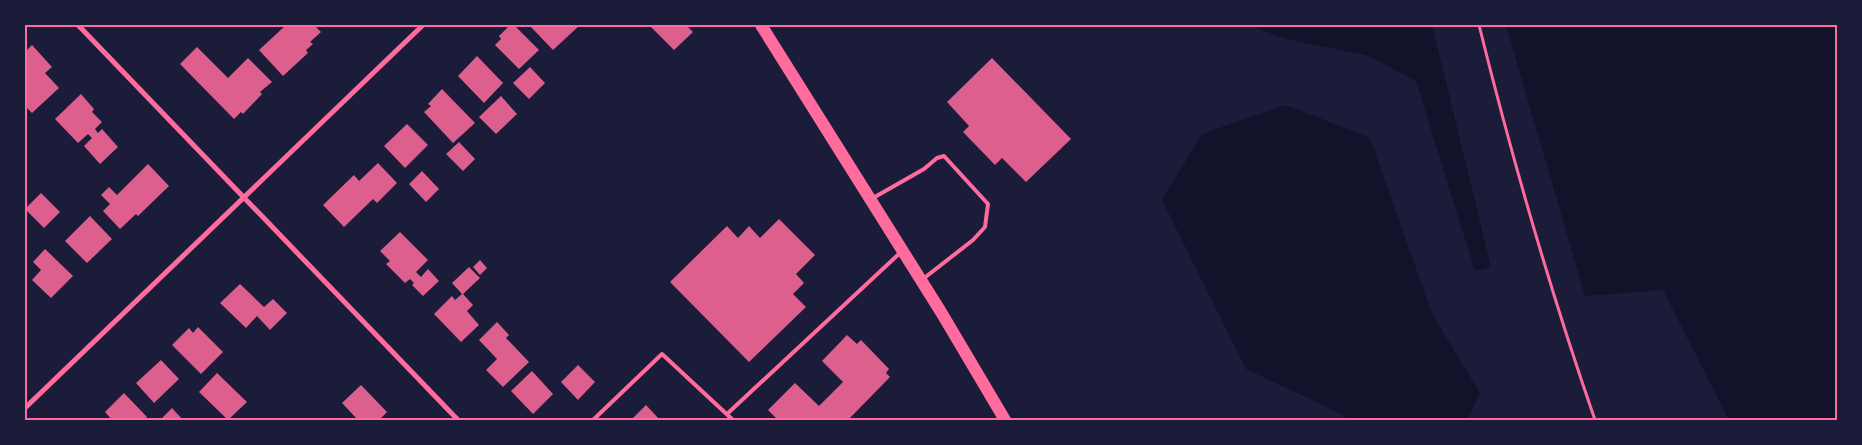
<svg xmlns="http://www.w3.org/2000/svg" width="1862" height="445" viewBox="0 0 1862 445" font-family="Raleway,sans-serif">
	<rect width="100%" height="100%" fill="#1b1b3a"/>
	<!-- water -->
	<path fill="#12122b" d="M1248,25H1432L1491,267L1475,271L1416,81L1366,55L1286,39Z
		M1506,25H1837V420H1729L1663,290L1585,296Z
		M1286,105L1370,138L1432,314L1480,393L1467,420H1350L1335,411L1246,369L1162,200L1202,134Z"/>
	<!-- building -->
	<path fill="#dd5f8e" d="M286,25H314L321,32L310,42L313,44L306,50L308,53L283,76L259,50Z
		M510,25H514L539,50L519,69L495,45L501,39L499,36Z
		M529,25H580L553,50Z
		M649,25H686L693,32L674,50Z
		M32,45L52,67L45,73L59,88L32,113L25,106V52Z
		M197,47L228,78L248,58L272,82L260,92L262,94L243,114L241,112L234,119L180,64Z
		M477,56L503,83L484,103L458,76Z
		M992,58L1071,139L1026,182L1002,158L995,165L963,132L969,126L947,102Z
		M530,67L545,83L529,99L513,83Z
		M442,89L475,123L453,143L424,112L431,106L428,104Z
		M81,94L94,109L92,112L102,122L95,129L98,133L102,129L118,147L100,164L84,146L92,138L88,134L78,143L55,119Z
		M501,96L517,114L496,134L479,117Z
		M407,124L428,145L405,168L384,146Z
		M459,142L475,159L463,171L446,154Z
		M378,163L397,183L377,203L373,199L344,227L323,205L354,175L359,181Z
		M148,164L169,186L138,216L136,214L120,229L103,211L110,204L101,195L109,187L117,195Z
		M422,171L439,189L426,202L409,184Z
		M41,193L60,212L44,228L25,209Z
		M90,216L112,239L87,263L65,241Z
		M779,219L815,255L796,274L804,283L793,294L806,307L749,362L670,282L727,226L738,238L749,226L760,238Z
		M400,232L428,260L416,272L421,277L428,269L439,281L423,296L412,285L414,283L410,279L405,283L386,264L390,261L380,251Z
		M45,249L73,276L51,298L32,280L41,270L33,262Z
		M480,260L487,268L480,275L473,267Z
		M469,267L480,278L463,294L473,305L467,311L479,325L461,342L434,314L452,296L455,300L462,294L452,283Z
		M240,284L264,307L273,299L287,313L270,330L257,316L246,328L220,303Z
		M497,322L509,335L506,338L529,362L503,387L486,370L497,359L479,340Z
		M198,327L223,352L201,374L172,345L189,328L193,333Z
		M847,335L857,344L861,340L889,369L886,373L890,377L848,420H778L768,410L795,383L819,406L843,382L822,361Z
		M161,360L179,379L154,403L136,383Z
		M578,365L595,382L578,400L561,382Z
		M532,371L553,394L533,414L511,391Z
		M217,373L247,402L228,420L199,392Z
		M361,385L387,412L380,419L381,420H358L342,403Z
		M124,393L147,417L144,420H112L105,412Z
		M646,405L660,420H631Z
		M172,408L183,420H160Z"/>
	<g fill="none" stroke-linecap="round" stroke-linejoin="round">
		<!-- path -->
		<path stroke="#ff6b9d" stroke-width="3" d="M1479,25C1512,158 1550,290 1595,420"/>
		<!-- service -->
		<path stroke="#ff6b9d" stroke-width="4" d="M873,198L924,169L937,158L944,156L988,204L985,227L973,240L923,279
			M727,414L901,252
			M593,420L662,354L733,420"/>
		<!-- minor -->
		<path stroke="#ff6b9d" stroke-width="5" d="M78,25L458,420
			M25,408L423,25"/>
		<!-- primary -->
		<path stroke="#ff6b9d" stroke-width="12" d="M761,25L941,312L1005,420"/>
	</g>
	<!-- border -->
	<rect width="1862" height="445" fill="none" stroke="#1b1b3a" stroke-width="52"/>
	<rect x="26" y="26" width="1810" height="393" fill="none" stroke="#ff6b9d" stroke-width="2"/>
</svg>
